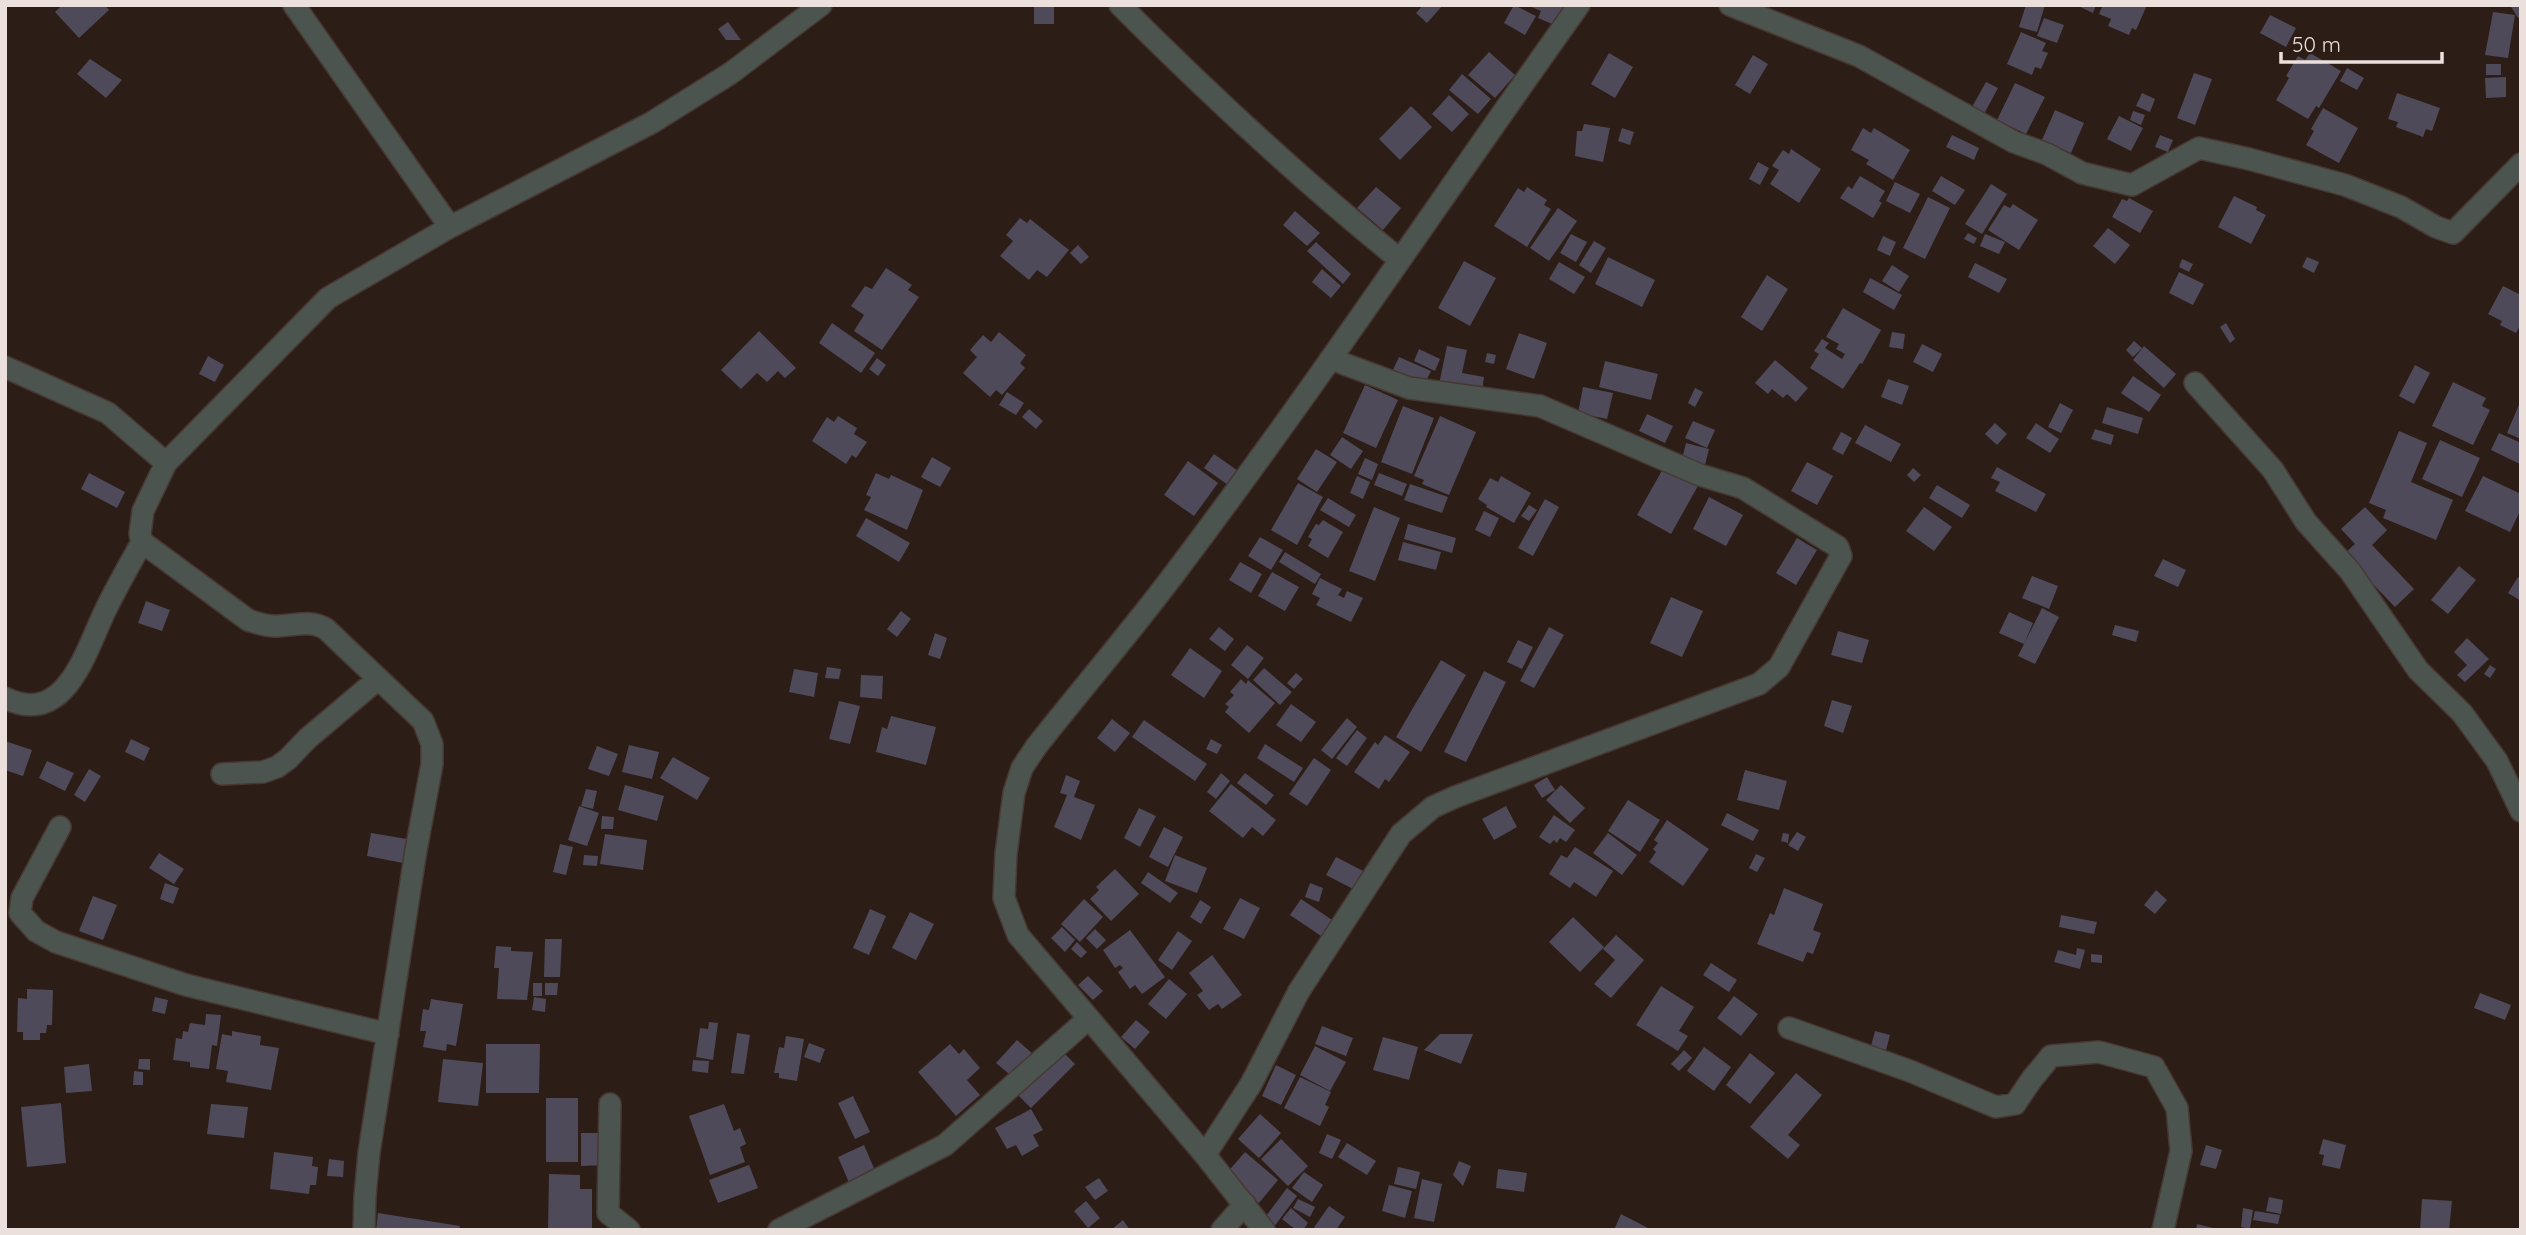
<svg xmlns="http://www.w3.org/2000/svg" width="2526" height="1235" viewBox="0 0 2526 1235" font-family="Quicksand,sans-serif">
	<rect width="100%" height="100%" fill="#2c1d16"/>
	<!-- building -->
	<path fill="#4f4a5a" d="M62,5H105L109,10L79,38L55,12Z
		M1034,5H1054V24H1034Z
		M1423,5H1443L1427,23L1416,13Z
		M1514,5L1536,16L1525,35L1504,23Z
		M1527,5H1565L1557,26L1538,18L1541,11Z
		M2026,5H2045L2037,32L2019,27Z
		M2076,5H2096L2093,13Z
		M2103,5H2147L2136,30L2132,28L2129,35L2108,26L2111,19L2099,14Z
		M2510,5H2521V16L2518,18Z
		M2493,12L2515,15L2508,58L2485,55Z
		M2270,15L2296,28L2286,47L2260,33Z
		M2044,18L2064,25L2057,43L2037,36Z
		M728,22L741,40H726L718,29Z
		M2021,32L2046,43L2042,51L2048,53L2041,69L2035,67L2032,75L2007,64Z
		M1489,52L1515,75L1495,98L1468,75Z
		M1609,53L1633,67L1615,98L1591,84Z
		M2310,53L2341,71L2319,108L2316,106L2308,119L2276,100L2289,78L2286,76L2298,56L2305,60Z
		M1753,55L1768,64L1750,94L1735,85Z
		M90,59L122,80L106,98L77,74Z
		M2486,64H2501V75H2486Z
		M2347,68L2364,78L2357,90L2340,81Z
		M2194,73L2212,79L2195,125L2177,118Z
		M1462,74L1491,99L1478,114L1449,90Z
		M2506,77V97L2486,98L2485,78Z
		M1986,82L1998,88L1984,114L1972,107Z
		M2015,83L2045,97L2026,134L1997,120Z
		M2142,93L2155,99L2150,112L2136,106Z
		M2397,93L2440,108L2432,131L2426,129L2423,137L2396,127L2398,122L2388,119Z
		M1449,95L1469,114L1452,132L1432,114Z
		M1411,106L1432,127L1400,160L1379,139Z
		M2323,108L2358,128L2339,163L2306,145L2314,131L2311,129Z
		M2055,110L2084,123L2071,153L2042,140Z
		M2133,111L2145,115L2141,125L2130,120Z
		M2119,116L2143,128L2131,151L2107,139Z
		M1584,124L1610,128L1603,162L1575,156L1577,131H1582Z
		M1622,128L1634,132L1630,145L1618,141Z
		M1863,128L1871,133L1874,128L1910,150L1893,180L1866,164L1869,160L1851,150Z
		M1952,135L1979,148L1974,160L1946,147Z
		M2160,135L2173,140L2168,152L2155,147Z
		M1791,149L1821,169L1799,203L1770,184L1779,170L1772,166L1783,150L1789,154Z
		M1758,162L1769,168L1760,185L1749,179Z
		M1860,176L1885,191L1879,201L1882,203L1873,218L1840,198L1848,186L1852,189Z
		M1941,176L1965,190L1955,205L1932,191Z
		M1895,182L1920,194L1910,213L1886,201Z
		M1991,184L2007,194L1982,234L1965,224Z
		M1376,187L1401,208L1383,230L1357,208Z
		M1527,187L1547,200L1544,205L1551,209L1527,247L1494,226L1518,188L1524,192Z
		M2234,196L2257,207L2256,210L2266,215L2251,244L2218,227Z
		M1928,197L1950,208L1925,259L1903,248Z
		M2129,198L2153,211L2140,233L2112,217L2122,199L2127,201Z
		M2013,204L2038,220L2019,250L1988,230L2004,205L2010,208Z
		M1558,208L1577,221L1549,261L1530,248Z
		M1295,211L1320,233L1307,246L1283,225Z
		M1020,218L1027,223L1030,219L1069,250L1047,277L1037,270L1029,280L1000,256L1013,241L1006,235Z
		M2108,228L2130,245L2115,264L2093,246Z
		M1968,233L1977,238L1974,244L1964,239Z
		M1571,234L1587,242L1576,262L1560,253Z
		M1985,234L2005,242L1999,254L1980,246Z
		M1883,236L1896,242L1890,256L1877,250Z
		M1594,241L1606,248L1591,273L1579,265Z
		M1316,242L1351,274L1343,284L1307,251Z
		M1078,245L1089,257L1081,264L1070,253Z
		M1608,257L1655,280L1642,307L1595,284Z
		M2307,257L2319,262L2314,273L2302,267Z
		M2182,259L2193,264L2189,272L2179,267Z
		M1464,261L1496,278L1470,326L1438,308Z
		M1559,262L1585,277L1574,294L1549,279Z
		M1975,263L2007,279L1999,293L1968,277Z
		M1892,265L1909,276L1899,292L1882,281Z
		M886,268L912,285L908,290L919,297L882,350L854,331L864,315L851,306L865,286L872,289Z
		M1322,269L1341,286L1331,298L1312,282Z
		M2179,272L2204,284L2193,305L2169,293Z
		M1767,275L1788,289L1762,331L1741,317Z
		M1870,278L1902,295L1894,310L1863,292Z
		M2503,286L2521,295V324L2516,333L2500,325L2502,321L2488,314Z
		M1843,308L1881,330L1862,364L1860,363L1843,389L1810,368L1819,354L1814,351L1822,339L1829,343L1825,348L1842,359L1845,354L1836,349L1839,344L1826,337Z
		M832,323L875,353L861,373L819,343Z
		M2226,323L2235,339L2230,343L2220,327Z
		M759,331L796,368L785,378L778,371L767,382L757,373L741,389L721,370Z
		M999,332L1026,355L1020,363L1025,368L1002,395L996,390L990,397L963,373L977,357L970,350L983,335L991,342Z
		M1892,332L1905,334L1903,349L1889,347Z
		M1519,333L1547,343L1534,379L1506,369Z
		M2134,341L2142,348L2133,357L2126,350Z
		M1922,344L1942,354L1933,372L1913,362Z
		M1447,346L1467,350L1462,373L1484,377L1481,398L1438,389Z
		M2144,346L2176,374L2164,388L2133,360Z
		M1419,349L1440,359L1435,371L1414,361Z
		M1487,353L1496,355L1494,364L1485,362Z
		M208,356L224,365L215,382L199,374Z
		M1399,357L1431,371L1421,391L1390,376Z
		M877,358L886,365L878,376L869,369Z
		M1775,360L1808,388L1796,402L1787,394L1783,398L1772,389L1768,394L1755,383Z
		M1605,361L1658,374L1651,400L1599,387Z
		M2415,365L2430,373L2414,404L2399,396Z
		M2133,376L2161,395L2149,412L2121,393Z
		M1888,379L1909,386L1902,405L1881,397Z
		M2453,382L2486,398L2482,406L2490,410L2473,445L2432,426Z
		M1365,385L1398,400L1376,448L1343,433Z
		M1583,387L1613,393L1607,419L1578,413Z
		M1695,388L1703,392L1695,407L1688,403Z
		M1007,392L1024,403L1016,415L999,405Z
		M2521,400V439L2507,433Z
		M2060,403L2073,410L2061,433L2048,427Z
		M1403,406L1434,418L1412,474L1381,462Z
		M2107,407L2143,418L2138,434L2102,423Z
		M1029,409L1043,421L1036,429L1022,417Z
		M1647,414L1673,426L1665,443L1639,431Z
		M838,416L857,428L854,434L867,442L856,458L852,455L846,464L812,441L827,417L834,422Z
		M1440,416L1476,432L1449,495L1422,484L1424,480L1414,476Z
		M1693,421L1715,430L1707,448L1685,438Z
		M1995,423L2007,434L1997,445L1985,434Z
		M2036,423L2059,439L2050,453L2026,438Z
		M1865,425L1901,444L1891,462L1855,443Z
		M2095,429L2114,435L2111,445L2091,439Z
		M2399,431L2427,443L2411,482L2453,500L2436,540L2383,518L2386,510L2369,503Z
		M1841,432L1852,438L1843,455L1832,449Z
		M2499,433L2521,443L2520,464L2491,450Z
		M1342,437L1363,451L1351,469L1330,455Z
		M2440,440L2480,458L2462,497L2422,479Z
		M1686,443L1709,449L1704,469L1681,463Z
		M1316,449L1337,462L1317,492L1297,479Z
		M1214,454L1241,473L1231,487L1204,468Z
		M932,457L951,468L940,487L921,477Z
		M1365,458L1378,464L1372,480L1358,474Z
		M1188,461L1218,483L1194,516L1164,495Z
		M1807,462L1833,476L1817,505L1791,491Z
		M1665,465L1699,484L1671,534L1637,515Z
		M1997,467L2046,494L2036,512L1995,491L2000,482L1991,478Z
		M1913,468L1921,475L1914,482L1907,475Z
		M89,473L125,492L117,508L81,489Z
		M876,473L889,479L891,475L923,490L907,530L864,510L871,497L866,495Z
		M1379,473L1407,484L1402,496L1374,485Z
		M1357,476L1370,482L1363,499L1350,493Z
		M1501,476L1531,493L1514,523L1486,507L1487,505L1478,499L1490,478L1498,482Z
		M2483,476L2521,494V509L2510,532L2465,511Z
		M1298,483L1323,497L1297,545L1271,530Z
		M1410,484L1448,497L1442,513L1404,500Z
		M1937,485L1970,505L1962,518L1929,498Z
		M1709,497L1743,515L1726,546L1693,529Z
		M1328,498L1356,515L1349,527L1320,510Z
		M1545,499L1559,507L1533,556L1518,548Z
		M1529,505L1537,510L1529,521L1521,516Z
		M1374,507L1400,518L1375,581L1349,571Z
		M1924,507L1952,527L1934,551L1906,531Z
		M2365,507L2387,530L2372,545L2414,589L2395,607L2344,554L2355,544L2341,529Z
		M1484,511L1499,518L1490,537L1475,530Z
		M866,518L910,543L899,562L856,536Z
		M1323,520L1343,532L1328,558L1308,546L1312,539L1308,537L1316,524L1319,525Z
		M1408,524L1456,538L1452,553L1404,539Z
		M1260,537L1283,550L1271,570L1248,556Z
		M1797,538L1817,550L1796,585L1776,573Z
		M1403,542L1441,552L1436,570L1398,560Z
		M1285,552L1321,574L1315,584L1279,562Z
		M2163,559L2186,570L2178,587L2154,576Z
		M1240,562L1262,574L1251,593L1229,580Z
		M2459,566L2476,580L2448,614L2431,600Z
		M1272,572L1299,587L1285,611L1258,596Z
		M2032,576L2058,586L2049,609L2022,598Z
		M2518,577L2521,579V601L2508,593Z
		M1320,578L1342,589L1338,595L1344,598L1347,591L1363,598L1351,622L1316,605L1320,598L1312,594Z
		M1671,597L1703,611L1682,657L1650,643Z
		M146,601L170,610L162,631L138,623Z
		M2042,608L2059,617L2035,664L2018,656Z
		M901,611L911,619L897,637L887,629Z
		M2009,612L2033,623L2024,644L1999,633Z
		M2115,625L2139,631L2136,642L2112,635Z
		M1219,627L1234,639L1225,651L1209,639Z
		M1549,627L1564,635L1534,688L1520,681Z
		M1838,631L1869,640L1862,663L1831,655Z
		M935,633L947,638L940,659L928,655Z
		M2467,638L2489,659L2465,682L2457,675L2467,665L2454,652Z
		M1518,640L1533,647L1522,669L1507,662Z
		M1247,645L1264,658L1248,679L1231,665Z
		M1190,648L1222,671L1204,698L1171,675Z
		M1441,660L1466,675L1421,752L1396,737Z
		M2490,665L2496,669L2490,678L2484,674Z
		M827,667L841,669L839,679L825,678Z
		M1264,668L1292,692L1280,705L1253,680Z
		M794,669L818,673L814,697L789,692Z
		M1484,671L1506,682L1466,762L1444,752Z
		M1296,673L1303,679L1294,689L1287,683Z
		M861,675L883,676L882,699L860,697Z
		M1241,679L1246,684L1248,680L1275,703L1249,733L1225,712L1229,707L1225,704L1234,695L1230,692Z
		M1832,700L1852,706L1843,733L1824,726Z
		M839,701L860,706L850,744L829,739Z
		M1291,704L1316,722L1301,742L1276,725Z
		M891,716L936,727L926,765L876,752L882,727L887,729Z
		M1347,718L1357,727L1332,759L1321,750Z
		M1112,719L1130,733L1115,752L1097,738Z
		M1144,720L1207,764L1195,781L1132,737Z
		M1357,730L1367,738L1347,766L1336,758Z
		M1385,735L1410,752L1389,782L1385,779L1379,789L1354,772L1375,742L1378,745Z
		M131,739L150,748L144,761L125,752Z
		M1211,739L1222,745L1217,754L1206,749Z
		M5,741L32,750L23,776L5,770Z
		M1265,744L1303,768L1294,782L1257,758Z
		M629,745L659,752L652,779L622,772Z
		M597,746L618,754L609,776L588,769Z
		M673,757L710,778L697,800L660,778Z
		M1314,758L1331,770L1307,806L1289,794Z
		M47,761L74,773L65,791L39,778Z
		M89,769L101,776L85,802L74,795Z
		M1745,770L1787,781L1779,810L1737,800Z
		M1221,773L1230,781L1216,799L1207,792Z
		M1245,773L1274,795L1266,805L1237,783Z
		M1066,775L1080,781L1074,797L1095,805L1081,840L1054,827L1067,795L1060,793Z
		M1547,777L1555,790L1542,798L1534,785Z
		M1231,784L1276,820L1263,836L1252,827L1243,838L1209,811Z
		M625,785L664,796L657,821L618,810Z
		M1561,785L1585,808L1570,823L1546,800Z
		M586,789L597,791L593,809L581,806Z
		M1628,800L1660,820L1640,852L1608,831Z
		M579,806L599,813L587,846L568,840Z
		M1506,806L1517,827L1494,840L1482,819Z
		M1139,808L1156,816L1140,847L1124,838Z
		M1727,813L1759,830L1753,841L1721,825Z
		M1554,815L1575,830L1566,842L1560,838L1557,843L1554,840L1550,844L1539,837Z
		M602,816L614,817L613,829H601Z
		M1667,820L1709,849L1683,886L1649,862L1656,852L1653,849L1658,843L1654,840Z
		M1164,827L1183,837L1168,867L1149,857Z
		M1797,832L1806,837L1798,851L1788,845Z
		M371,833L407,839L403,863L367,856Z
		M1608,833L1637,855L1622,875L1593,853Z
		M1783,833L1789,834L1788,843L1781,841Z
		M605,834L647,840L643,870L600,864Z
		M560,844L573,847L566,875L553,872Z
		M1575,847L1613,871L1596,897L1574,882L1570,888L1549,874L1561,855L1567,858Z
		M159,853L184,869L174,884L149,868Z
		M1756,854L1765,858L1757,872L1749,868Z
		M584,855L598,856L597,866L583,865Z
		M1175,855L1207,868L1197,893L1165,881Z
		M1336,857L1369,874L1359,892L1326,875Z
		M1115,869L1139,894L1111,921L1090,899L1099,890L1096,887Z
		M1148,872L1178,893L1170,903L1141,883Z
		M165,883L179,888L173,904L160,899Z
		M1310,883L1323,888L1319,902L1305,897Z
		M1784,888L1823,904L1813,930L1821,933L1813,954L1807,952L1803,962L1757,944L1770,913L1774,915Z
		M2156,890L2167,900L2155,914L2144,905Z
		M93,896L117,905L103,940L79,931Z
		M1240,898L1260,908L1244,939L1223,929Z
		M1084,899L1103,917L1080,942L1061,924Z
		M1301,899L1341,926L1330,942L1290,915Z
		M1200,900L1211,907L1201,924L1190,917Z
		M870,909L886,916L869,955L853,948Z
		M910,912L934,924L916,960L892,948Z
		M2061,915L2097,922L2094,934L2059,927Z
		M1573,917L1604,947L1580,972L1549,942Z
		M1062,927L1075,940L1065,952L1051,938Z
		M1095,929L1106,940L1097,949L1086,938Z
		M1130,930L1165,977L1142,994L1135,985L1130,989L1118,972L1123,968L1120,965L1115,968L1103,950Z
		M1178,931L1192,941L1172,970L1158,960Z
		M1616,935L1644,960L1611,998L1594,984L1615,960L1603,949Z
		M545,939H562L560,977H544Z
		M1077,942L1087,952L1081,958L1071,949Z
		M496,946L511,947V951L533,952L527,1000L497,999L499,968H494Z
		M2077,948L2085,950L2080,969L2054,962L2058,950L2076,955Z
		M2091,954L2102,955V963L2091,962Z
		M1212,955L1242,995L1222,1009L1218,1004L1209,1010L1197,995L1203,991L1189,973Z
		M1711,963L1737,980L1729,992L1703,975Z
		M1088,976L1103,991L1093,1000L1078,985Z
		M1169,979L1187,994L1166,1019L1148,1004Z
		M533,983H542V996H533Z
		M545,983H558L557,995H545Z
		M1661,986L1694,1007L1679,1031L1688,1036L1678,1051L1636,1025Z
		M27,989L53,990L52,1025H47L46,1033H40V1040H23V1032H17L18,998L27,999Z
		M2480,993L2511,1005L2505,1020L2474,1008Z
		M1734,996L1758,1014L1741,1036L1717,1018Z
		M155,997L168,1000L165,1014L152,1011Z
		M534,997L546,999L545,1012L532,1010Z
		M431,999L463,1004L456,1046L447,1044L446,1051L423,1047L426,1031H420L423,1009L429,1010Z
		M206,1014L221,1015L217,1046L212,1045L209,1069L190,1067V1062L173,1060L176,1038L182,1039L183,1031L188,1032L190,1023L205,1025Z
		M1136,1020L1150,1032L1135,1049L1121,1037Z
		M709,1022L718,1023L713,1060L696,1057L700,1028L708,1029Z
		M1322,1026L1353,1038L1346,1056L1315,1044Z
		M232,1031L261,1036L260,1045L279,1048L271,1090L226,1082L228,1071L216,1069L222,1034L232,1036Z
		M1875,1031L1890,1035L1886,1050L1871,1046Z
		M737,1033L750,1035L744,1074L731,1073Z
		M1440,1034H1473L1461,1064L1424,1050Z
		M786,1036L804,1039L797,1081L779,1078V1073H774L779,1047L784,1048Z
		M1383,1037L1418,1047L1409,1080L1373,1070Z
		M1017,1040L1034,1055L1014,1078L996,1063Z
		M809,1043L825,1049L820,1063L804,1057Z
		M486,1044H540L539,1093H486Z
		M950,1044L959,1054L964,1049L980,1068L967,1080L980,1095L956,1116L918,1072Z
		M1315,1046L1346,1062L1330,1091L1300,1075Z
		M1704,1047L1731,1067L1714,1091L1687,1071Z
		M1061,1050L1075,1064L1031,1108L1017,1094Z
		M1684,1050L1692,1058L1679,1071L1671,1064Z
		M1750,1053L1775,1073L1750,1104L1726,1085Z
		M139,1059H150V1070L138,1069Z
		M443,1059L483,1063L478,1106L438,1102Z
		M693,1060L709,1061L708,1073L692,1071Z
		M89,1064L92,1091L66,1093L64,1067Z
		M1276,1065L1296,1075L1281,1105L1262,1096Z
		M134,1071L143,1072V1085H133Z
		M1796,1073L1822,1095L1788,1135L1800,1145L1788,1159L1750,1127Z
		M1300,1077L1331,1092L1325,1105L1329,1107L1320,1126L1284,1108Z
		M853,1096L870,1132L855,1139L838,1103Z
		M546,1098H578V1162H546Z
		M61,1103L66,1163L27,1167L21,1107Z
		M211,1104L248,1107L244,1138L207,1134Z
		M724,1104L734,1131L740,1128L746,1144L740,1147L745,1162L710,1175L689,1116Z
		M1031,1109L1043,1130L1033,1135L1039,1146L1022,1156L1016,1145L1007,1149L995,1128Z
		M1260,1114L1281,1133L1259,1158L1238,1139Z
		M581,1133H607V1165L581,1166Z
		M1327,1134L1341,1140L1332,1159L1319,1153Z
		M1281,1139L1308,1166L1288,1186L1261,1159Z
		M2323,1139L2346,1145L2340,1169L2322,1165L2324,1155L2319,1154Z
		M1347,1143L1376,1161L1367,1175L1338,1157Z
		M864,1145L876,1173L850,1185L838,1157Z
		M2206,1145L2222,1150L2216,1169L2200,1165Z
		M274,1152L313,1157L312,1166L318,1167L316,1185H310L309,1194L270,1189Z
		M1245,1152L1278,1180L1259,1203L1225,1175Z
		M329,1159L344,1161L343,1177L327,1176Z
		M1459,1161L1471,1166L1463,1186L1453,1175Z
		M749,1165L758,1188L718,1203L709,1180Z
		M1398,1167L1420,1172L1416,1189L1394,1184Z
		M1498,1169L1527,1173L1524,1192L1496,1188Z
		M1304,1172L1323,1185L1312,1202L1292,1188Z
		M549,1174L580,1175V1189H592V1230H548Z
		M1099,1178L1108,1191L1095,1200L1085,1187Z
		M1422,1179L1442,1184L1434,1222L1414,1218Z
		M1389,1185L1412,1191L1405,1218L1382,1211Z
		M1287,1188L1297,1196L1273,1228L1263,1220Z
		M2269,1197L2283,1200L2281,1214L2266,1211Z
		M1298,1199L1315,1207L1310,1217L1293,1208Z
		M2422,1199L2452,1201L2449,1230H2420Z
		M1086,1201L1100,1218L1088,1228L1074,1211Z
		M1329,1206L1345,1217L1336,1230H1315L1313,1229Z
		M1291,1208L1308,1223L1303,1230H1296L1282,1219Z
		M2243,1208L2253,1210L2250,1229L2241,1227Z
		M2255,1211L2280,1215L2278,1224L2253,1220Z
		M378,1213L460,1226L459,1230H376Z
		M1621,1214L1648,1228L1647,1230H1614Z
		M1123,1220L1130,1230H1111Z
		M2197,1224L2217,1229V1230H2196Z"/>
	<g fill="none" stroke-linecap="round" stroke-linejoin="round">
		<!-- minor casing -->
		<g stroke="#473832" stroke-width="24">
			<path id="minor" d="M294,5L450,227
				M1120,5C1209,94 1301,180 1399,259
				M1730,5L1859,56L2014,142L2047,154L2082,173L2132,185L2199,148L2249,159L2345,185L2401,207L2436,227L2453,233L2521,164
				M5,367L108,413L166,463
				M2195,383L2273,470L2306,522L2350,571L2418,670L2462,713L2497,761L2521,811
				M5,698C67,728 86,649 106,609C117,586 130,564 142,542
				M222,774L263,772L277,767L288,759L307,739L378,679
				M60,827L22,898L20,913L36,931L56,942L186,985L388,1034
				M1789,1028L1910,1071L1996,1107L2015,1104L2032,1079L2051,1056L2099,1052L2154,1067L2177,1108L2181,1151L2163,1230
				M610,1104L608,1213L629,1230
				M1205,1155L1251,1084L1299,991L1401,834L1433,807L1455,797L1759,684L1779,667L1841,556L1838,547L1743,488L1700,475L1540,406L1409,388L1331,359
				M364,1230L365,1196L369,1153L416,850L432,764V744L423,721L326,629C311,619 292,626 275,626C265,626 257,623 248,620L142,542L140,534L143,511L166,463L328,298L450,227L651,123L731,73L821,5
				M779,1230L945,1145L1088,1019
				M1222,1230L1245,1204"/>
		</g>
		<!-- tertiary casing -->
		<g stroke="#473832" stroke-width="24">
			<path id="tertiary" d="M1264,1230L1205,1155L1018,935L1004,898L1006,854L1014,793L1022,768L1036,747C1084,686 1135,627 1181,565C1319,382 1446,191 1579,5"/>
		</g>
		<!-- minor -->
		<use href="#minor" stroke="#4c5450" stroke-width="21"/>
		<!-- tertiary -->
		<use href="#tertiary" stroke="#4c5450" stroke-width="21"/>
	</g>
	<!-- border -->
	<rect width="2526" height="1235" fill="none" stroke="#ebe0db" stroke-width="14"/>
	<!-- scale -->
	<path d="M2281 52v10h161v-10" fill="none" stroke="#ebe0db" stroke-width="3.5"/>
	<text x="2292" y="52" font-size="21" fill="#ebe0db" stroke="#2c1d16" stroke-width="5" paint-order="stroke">50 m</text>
</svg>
